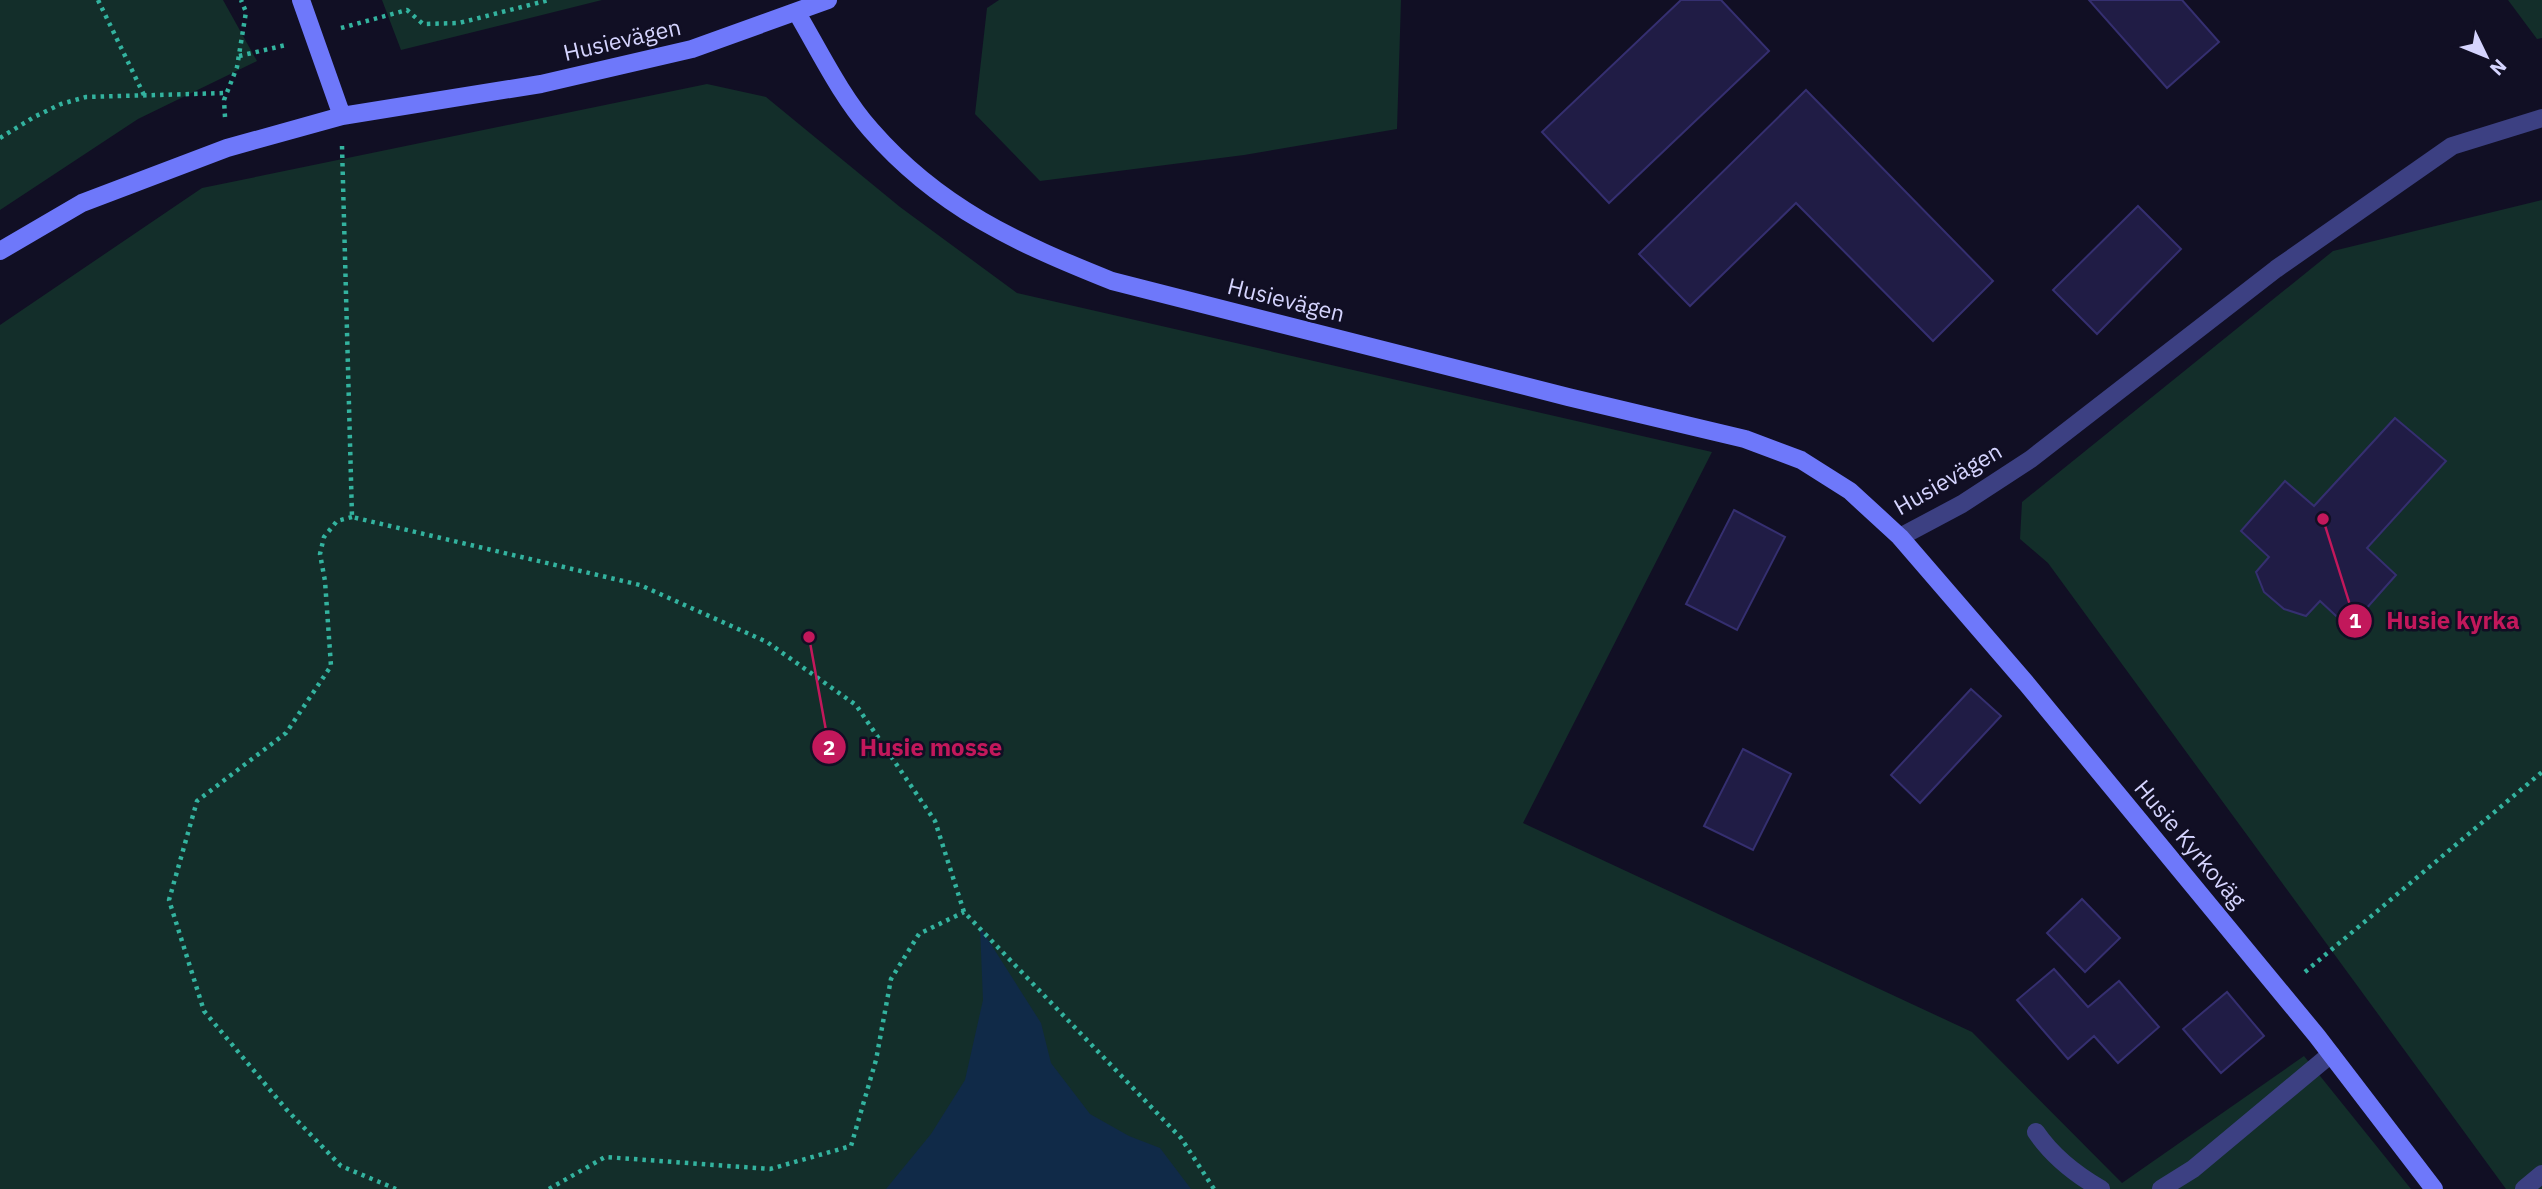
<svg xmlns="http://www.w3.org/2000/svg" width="2542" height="1189" viewBox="0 0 2542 1189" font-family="'IBM Plex Sans',sans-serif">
	<rect width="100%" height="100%" fill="#110f24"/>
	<!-- green -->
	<path fill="#132e2a" d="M0,0H223L257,61L138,119L0,210Z
		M382,0H602L401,50Z
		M999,0H1401L1397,129L1244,155L1040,181L975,114L987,8Z
		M2508,0H2542V38L2537,39Z
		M707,84L766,97L900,207L1017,293L1712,452L1523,823L1972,1032L2122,1183L2304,1056L2411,1189H0V325L202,188Z
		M2542,200V1189H2506L2048,563L2020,539L2022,502L2333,251Z"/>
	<!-- water -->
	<path fill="#102a48" d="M980,927L1041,1023L1051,1063L1090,1114L1129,1136L1160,1148L1191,1189H886L931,1134L965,1080L983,1000Z"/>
	<!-- building -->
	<path fill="#201c45" stroke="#352f70" stroke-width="2" d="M1681,0H1721L1769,51L1609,203L1542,132Z
		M2089,0H2182L2219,42L2167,88Z
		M1806,90L1993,281L1933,341L1796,203L1690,306L1639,254Z
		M2138,206L2181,249L2097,334L2053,290Z
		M2395,418L2446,461L2367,548L2396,575L2349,628L2320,601L2306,616L2284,609L2264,592L2256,572L2269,557L2241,531L2285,481L2314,506Z
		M1734,510L1785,537L1737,630L1686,604Z
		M1971,689L2001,716L1920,803L1891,775Z
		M1743,749L1791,774L1753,850L1704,826Z
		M2082,899L2120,938L2085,972L2047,933Z
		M2054,969L2088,1007L2119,981L2159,1027L2118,1063L2094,1036L2068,1059L2017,1000Z
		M2227,992L2264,1036L2221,1073L2183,1029Z"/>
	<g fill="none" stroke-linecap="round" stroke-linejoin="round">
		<!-- path -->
		<path stroke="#33b39f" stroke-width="4.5" stroke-dasharray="3.5 5" stroke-linecap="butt" d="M98,0L144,95
			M341,28L407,10L423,24L459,23L549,0
			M239,56L286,45
			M225,117L224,100L237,67L246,12L241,0
			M0,138L34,117L61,104L86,97L227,93
			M342,146L352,517L640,585L767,642L856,705L935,821L964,912L1181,1138L1214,1189
			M352,517L337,521L324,537L320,554L325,581L331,666L286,733L197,801L169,900L204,1011L286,1109L341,1166L396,1189
			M2305,972L2542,772
			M549,1189L605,1157L770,1169L851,1146L876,1060L891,979L919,934L964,912"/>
		<!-- lane -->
		<path stroke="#3c4082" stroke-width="18" d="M2036,1132C2053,1157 2075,1174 2101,1189
			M2161,1189L2193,1169L2331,1054
			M2524,1189L2542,1174"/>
		<!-- street -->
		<path stroke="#3c4082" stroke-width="18" d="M1900,537L1962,504L2031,459L2276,269L2452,146L2542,118"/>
		<!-- secondary -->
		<path stroke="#6e78fa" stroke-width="18" d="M301,0L342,116
			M797,13C820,52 841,96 871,130C939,208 1017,243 1112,281L1568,397L1745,439L1801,460L1850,491L1900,537L2026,683L2317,1036L2434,1189
			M0,251L82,203L227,148L342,116L541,84L692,49L828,0"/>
	</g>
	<g text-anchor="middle" stroke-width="5" stroke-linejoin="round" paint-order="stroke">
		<!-- street labels -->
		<g font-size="23" fill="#d5d4fe" stroke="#110f24">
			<text transform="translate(622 40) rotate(-13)" y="8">Husievägen</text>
			<text transform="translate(1286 300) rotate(14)" y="8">Husievägen</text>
			<text transform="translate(1948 479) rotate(-30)" y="8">Husievägen</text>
			<text transform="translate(2190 844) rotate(50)" y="8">Husie Kyrkoväg</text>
		</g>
	</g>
	<!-- callouts -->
	<path fill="none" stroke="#c2185b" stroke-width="2.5" d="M2323 519L2355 621M809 637L829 747"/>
	<g fill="#c2185b" stroke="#110f24" stroke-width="2.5">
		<circle cx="2323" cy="519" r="7"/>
		<circle cx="809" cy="637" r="7"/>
		<circle cx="2355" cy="621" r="18"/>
		<circle cx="829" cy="747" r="18"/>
	</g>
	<g font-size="21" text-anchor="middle" font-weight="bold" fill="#fff">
		<text x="2355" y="628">1</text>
		<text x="829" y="755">2</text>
	</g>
	<g font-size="24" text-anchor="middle" font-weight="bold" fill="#c2185b" stroke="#110f24" stroke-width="5" stroke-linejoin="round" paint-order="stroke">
		<text x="2453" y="629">Husie kyrka</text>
		<text x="931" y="756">Husie mosse</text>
	</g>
	<!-- north arrow -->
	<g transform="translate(2486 56) rotate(133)" stroke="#110f24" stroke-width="5" paint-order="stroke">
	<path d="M0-5L12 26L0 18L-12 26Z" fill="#d5d4fe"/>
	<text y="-10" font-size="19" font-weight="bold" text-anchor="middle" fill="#d5d4fe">N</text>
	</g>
</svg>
